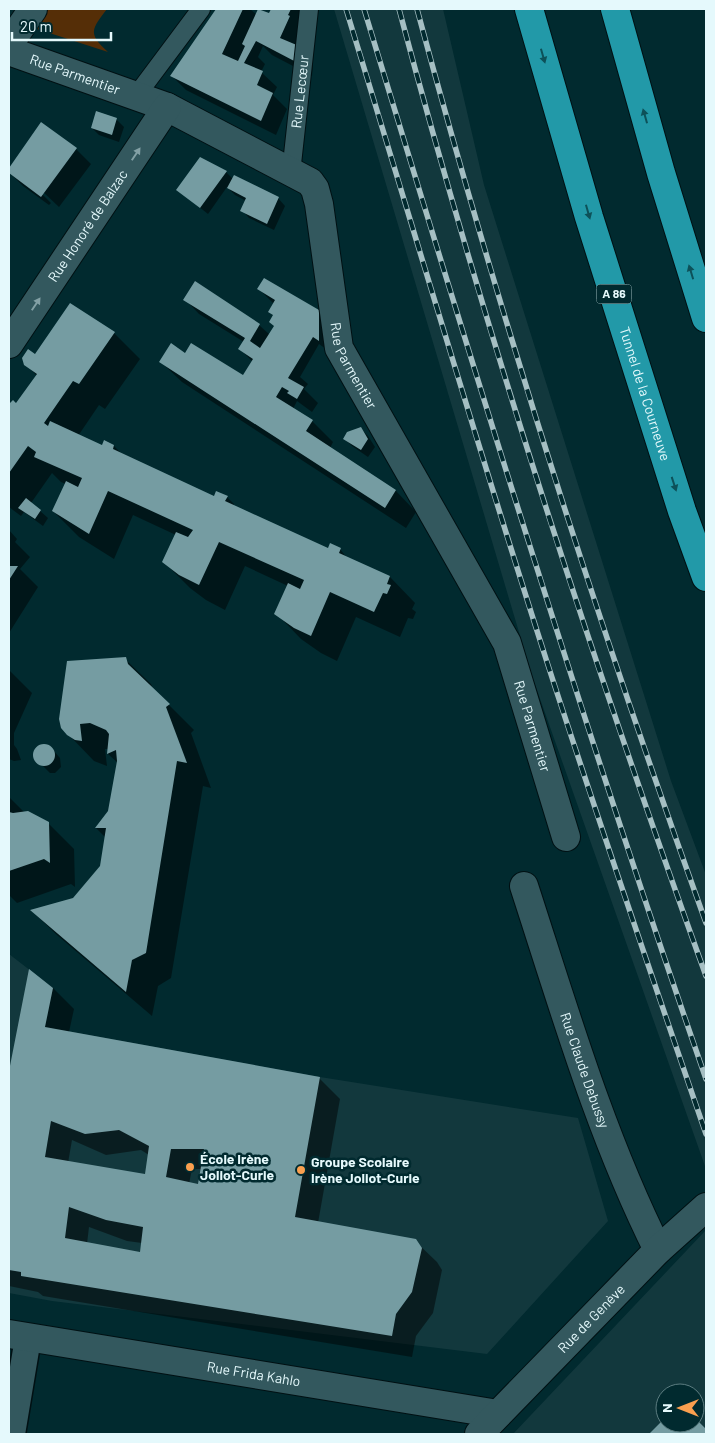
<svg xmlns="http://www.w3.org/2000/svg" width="715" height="1443" viewBox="0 0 715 1443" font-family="Barlow,sans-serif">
	<rect width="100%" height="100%" fill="#012a2f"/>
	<!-- built -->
	<path fill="#12383d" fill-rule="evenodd" d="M334,9H443L484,185L671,781L706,875V1169L532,676Z
		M9,954L53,988L45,1027L320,1077L578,1118L608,1221L487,1354L52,1301L9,1293Z
		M705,1231L706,1236V1434H513ZM665,1393H695V1423H665Z"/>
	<!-- green -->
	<path fill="#552e07" d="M48,9H107C92,29 87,33 108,52L34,28Z"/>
	<!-- shadow -->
	<path fill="#0007" fill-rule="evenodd" d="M218,9H250L257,15H269L272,9H318L298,47L313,62L312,76L272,55L263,46L258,57L265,64L261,72L277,87L273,95L287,109L276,135L186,90L171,75Z
		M116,119L124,127L119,142L99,135L92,128Z
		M42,124L76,149L91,164L59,207L40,189L38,190L51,203L49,205L23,186L9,172Z
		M226,172L233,179L278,198L285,206L274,230L249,218L242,210L246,201L235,195L227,187L208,214L178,190Z
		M259,289L318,311L333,326V354L319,344L300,377L308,384L304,389L318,403L312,412L297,401L293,409L312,421L333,442L330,448L396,491L416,512L406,528L182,382L161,362L186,354L248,380L253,362L240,349L244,342L199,314L185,299L259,325L270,335L275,326L274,316L269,311L274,304Z
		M114,333L140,359L105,409L99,405L78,436L103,447L114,446L121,453L219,500L227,497L234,504L233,506L329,549H340L347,558L390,577L415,603L412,609L416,612L413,619L408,618L400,637L356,617L337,661L321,653L301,639L276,613L288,586L245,566L225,610L206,600L190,588L164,562L176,535L133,515L114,559L79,537L53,511L66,484L61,482L52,473L31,503L48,518L43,526L24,512L21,516L9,507V406L13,402L16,405L37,376L26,364L35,356Z
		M360,428L368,436L375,447L368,457L352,446L344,438Z
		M9,530L17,539L15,542L30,557L20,569L38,587L9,633Z
		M125,659L151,684L153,689L194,730L191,733L211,788L203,786L171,978L158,986L152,1016L57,935L32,911L74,899L101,866L105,837L96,828L109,812L118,763L108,754L109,749H105L107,766L94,761L68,734Z
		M9,670L32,693L14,733V745L17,749L21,760L14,761L9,759Z
		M44,746L53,750L60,758L61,767L55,773H50L35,758L36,750Z
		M9,797L25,813L48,823L74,849L75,887L71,884L17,903L9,895Z
		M30,971L53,988L74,1009L69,1032L319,1078L340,1099L318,1223L415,1241L437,1262L442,1270L433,1313L416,1336L412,1357L43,1296L38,1292L9,1286V1077ZM72,1140L106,1155L141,1150L149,1155L147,1176L68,1163ZM192,1169H202L199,1186L189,1184ZM89,1227L127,1241L142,1243L141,1254L87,1244Z
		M665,1419V1423H695V1420L706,1430V1434H651Z"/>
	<!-- building -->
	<path fill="#759ca2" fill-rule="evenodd" d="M216,9H243L222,54L238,61L245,46L242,44L258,9L269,13L271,9H291L288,15L290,16L280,38L299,46L298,63L256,41L244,63L263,71L257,85L273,93L261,121L170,76Z
		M96,111L117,118L112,135L91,128Z
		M41,122L77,148L41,197L9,173V168Z
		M200,157L227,171L200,208L176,190Z
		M234,175L279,197L267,224L240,211L246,198L227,188Z
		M264,278L319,310V341L313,337L288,378L304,387L297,399L287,393L289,391L282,387L276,397L313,420L306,431L396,490L385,508L159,362L171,343L185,353L191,343L243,375L253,359L238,349L245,338L183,300L195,281L260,324L250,341L260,348L274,326L269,322L273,315L268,312L275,300L257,289Z
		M70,303L115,332L79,384L73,381L44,423L48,426L50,421L102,445L104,440L114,445L113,449L214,496L216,491L228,496L225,501L328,548L330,543L341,548L339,553L390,576L387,584L391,585L387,594L383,593L374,612L330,592L311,636L294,628L274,614L288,583L300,589L304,580L219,542L199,585L179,575L162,562L176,532L188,537L193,530L108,491L89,534L52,511L66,481L78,487L82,478L34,457L36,452L28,446L9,473V404L13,400L16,403L37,374L24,365L22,358L28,349L35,354Z
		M361,427L368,439L361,450L343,439L347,432Z
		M26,498L41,510L35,519L18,508Z
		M9,566H18L9,580Z
		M126,657L128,664L170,704L166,707L187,763L177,761L146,953L132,960L126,992L30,910L73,898L100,866L106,828H95L108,811L117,761L116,750L107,754L109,734L106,730L90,723L80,724L82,741L75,740L67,735L61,728L59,719L67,661Z
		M33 755a11 11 0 1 1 22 0a11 11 0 1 1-22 0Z
		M28,811L49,822L50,863L44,859L9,871V812L13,813Z
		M29,969L53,988L45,1027L320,1077L295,1217L416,1239L422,1248L412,1292L396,1314L392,1336L21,1276V1272L9,1270V1071ZM51,1121L85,1134L119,1130L149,1146L145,1174L45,1157ZM171,1149H204L198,1184L166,1177ZM69,1207L106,1220L143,1227L140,1252L65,1238Z
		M665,1418V1423H695V1418L706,1429V1434H649Z"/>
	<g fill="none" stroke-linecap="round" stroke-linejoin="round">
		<!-- service casing -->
		<g stroke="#011013" stroke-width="20">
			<g id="service">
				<path d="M136,96L201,9"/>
				<path id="s1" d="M291,173L309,9"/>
			</g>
		</g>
		<!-- pedestrian casing -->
		<g stroke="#011013" stroke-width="29">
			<path id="pedestrian" d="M12,1434L28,1338"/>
		</g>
		<!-- minor casing -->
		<g stroke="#011013" stroke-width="30">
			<g id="minor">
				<path d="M9,44L33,9"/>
				<path id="s2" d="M9,51L167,107L310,182L315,189L319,204L339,348L507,643L566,837"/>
				<path id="s3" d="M9,344L167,107"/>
				<path id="s4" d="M524,886C564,1009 600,1134 658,1250"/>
				<path id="s5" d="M9,1334L498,1414"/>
				<path id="s6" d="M479,1434L658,1250L706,1207"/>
			</g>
		</g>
		<!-- motorway casing -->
		<g stroke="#011013" stroke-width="30">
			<g id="motorway">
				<path id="s7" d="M529,9L589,217L682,511L706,577"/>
				<path d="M615,9L661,173L706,318"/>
			</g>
		</g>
		<!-- service -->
		<use href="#service" stroke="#33585e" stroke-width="18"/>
		<!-- pedestrian -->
		<use href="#pedestrian" stroke="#33585e" stroke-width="26"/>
		<!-- minor -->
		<use href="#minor" stroke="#33585e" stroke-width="28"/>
		<!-- motorway -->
		<use href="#motorway" stroke="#2299a8" stroke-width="28"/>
		<!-- rail casing -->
		<g stroke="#a5bfc3" stroke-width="5.5">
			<path id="rail" d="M346,9C413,227 477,445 547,662C598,820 652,977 706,1134
				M364,9C473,367 583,725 706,1079
				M399,9C486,336 591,657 706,976
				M417,9C500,318 598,623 706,923"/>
		</g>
		<!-- rail -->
		<use href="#rail" stroke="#012a2f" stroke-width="4" stroke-dasharray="11" stroke-linecap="butt"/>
	</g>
	<!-- one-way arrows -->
	<defs><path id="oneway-solid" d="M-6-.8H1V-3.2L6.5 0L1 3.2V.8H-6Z" transform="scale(1.25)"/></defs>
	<g fill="#0d5159">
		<use href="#oneway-solid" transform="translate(543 56) rotate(74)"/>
		<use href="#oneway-solid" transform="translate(645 116) rotate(-106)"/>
		<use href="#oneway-solid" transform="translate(588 212) rotate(74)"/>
		<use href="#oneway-solid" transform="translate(691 272) rotate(-107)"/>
		<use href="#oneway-solid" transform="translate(674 484) rotate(72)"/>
	</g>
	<g fill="#83a0a5">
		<use href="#oneway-solid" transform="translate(136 154) rotate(-56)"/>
		<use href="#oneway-solid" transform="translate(36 304) rotate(-56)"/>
	</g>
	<!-- markers -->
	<g fill="#fa9f4f" stroke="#012a2f" stroke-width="2">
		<circle cx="190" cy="1167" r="5"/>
		<circle cx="301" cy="1170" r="5"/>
	</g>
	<g text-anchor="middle" stroke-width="5" stroke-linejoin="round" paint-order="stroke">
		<!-- shield labels -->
		<rect fill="#012a2f" stroke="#a1bbbe" stroke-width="1" x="596.5" y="284.5" width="35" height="19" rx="4"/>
		<g font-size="12" font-weight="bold" fill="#e5f9fc">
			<text x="614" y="298">A 86</text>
		</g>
		<!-- street labels -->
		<g font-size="14" fill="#e5f9fc" stroke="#012a2f">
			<text dy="5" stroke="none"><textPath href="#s2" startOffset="70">Rue Parmentier</textPath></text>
			<text dy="5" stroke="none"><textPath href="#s1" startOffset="82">Rue Lecœur</textPath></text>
			<text dy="5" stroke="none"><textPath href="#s3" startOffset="142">Rue Honoré de Balzac</textPath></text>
			<text dy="5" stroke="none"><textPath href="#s2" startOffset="520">Rue Parmentier</textPath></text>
			<text dy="5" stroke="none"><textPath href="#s7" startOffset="402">Tunnel de la Courneuve</textPath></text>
			<text dy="5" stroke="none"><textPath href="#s2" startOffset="925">Rue Parmentier</textPath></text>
			<text dy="5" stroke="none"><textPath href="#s4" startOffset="194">Rue Claude Debussy</textPath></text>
			<text dy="5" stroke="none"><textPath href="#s6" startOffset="161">Rue de Genève</textPath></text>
			<text dy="5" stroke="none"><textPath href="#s5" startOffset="248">Rue Frida Kahlo</textPath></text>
		</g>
		<!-- poi labels -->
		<g font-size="14" font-weight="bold" fill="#e5f9fc" stroke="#012a2f" text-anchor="start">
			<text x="200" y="1164">École Irène<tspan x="200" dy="16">Joliot-Curie</tspan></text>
			<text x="311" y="1167">Groupe Scolaire<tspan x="311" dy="16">Irène Joliot-Curie</tspan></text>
		</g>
	</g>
	<!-- border -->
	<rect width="715" height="1443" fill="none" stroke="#e5f9fc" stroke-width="20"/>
	<!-- north arrow -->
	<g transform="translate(680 1408) rotate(270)"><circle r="24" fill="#012a2f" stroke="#5c7d81"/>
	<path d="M0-4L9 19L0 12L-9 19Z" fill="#fa9f4f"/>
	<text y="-8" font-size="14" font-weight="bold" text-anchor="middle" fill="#e5f9fc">N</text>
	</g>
	<!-- scale -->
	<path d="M12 32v8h99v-8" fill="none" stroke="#e5f9fc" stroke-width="2.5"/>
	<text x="20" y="32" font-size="15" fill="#e5f9fc" stroke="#012a2f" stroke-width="4" paint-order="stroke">20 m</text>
</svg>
